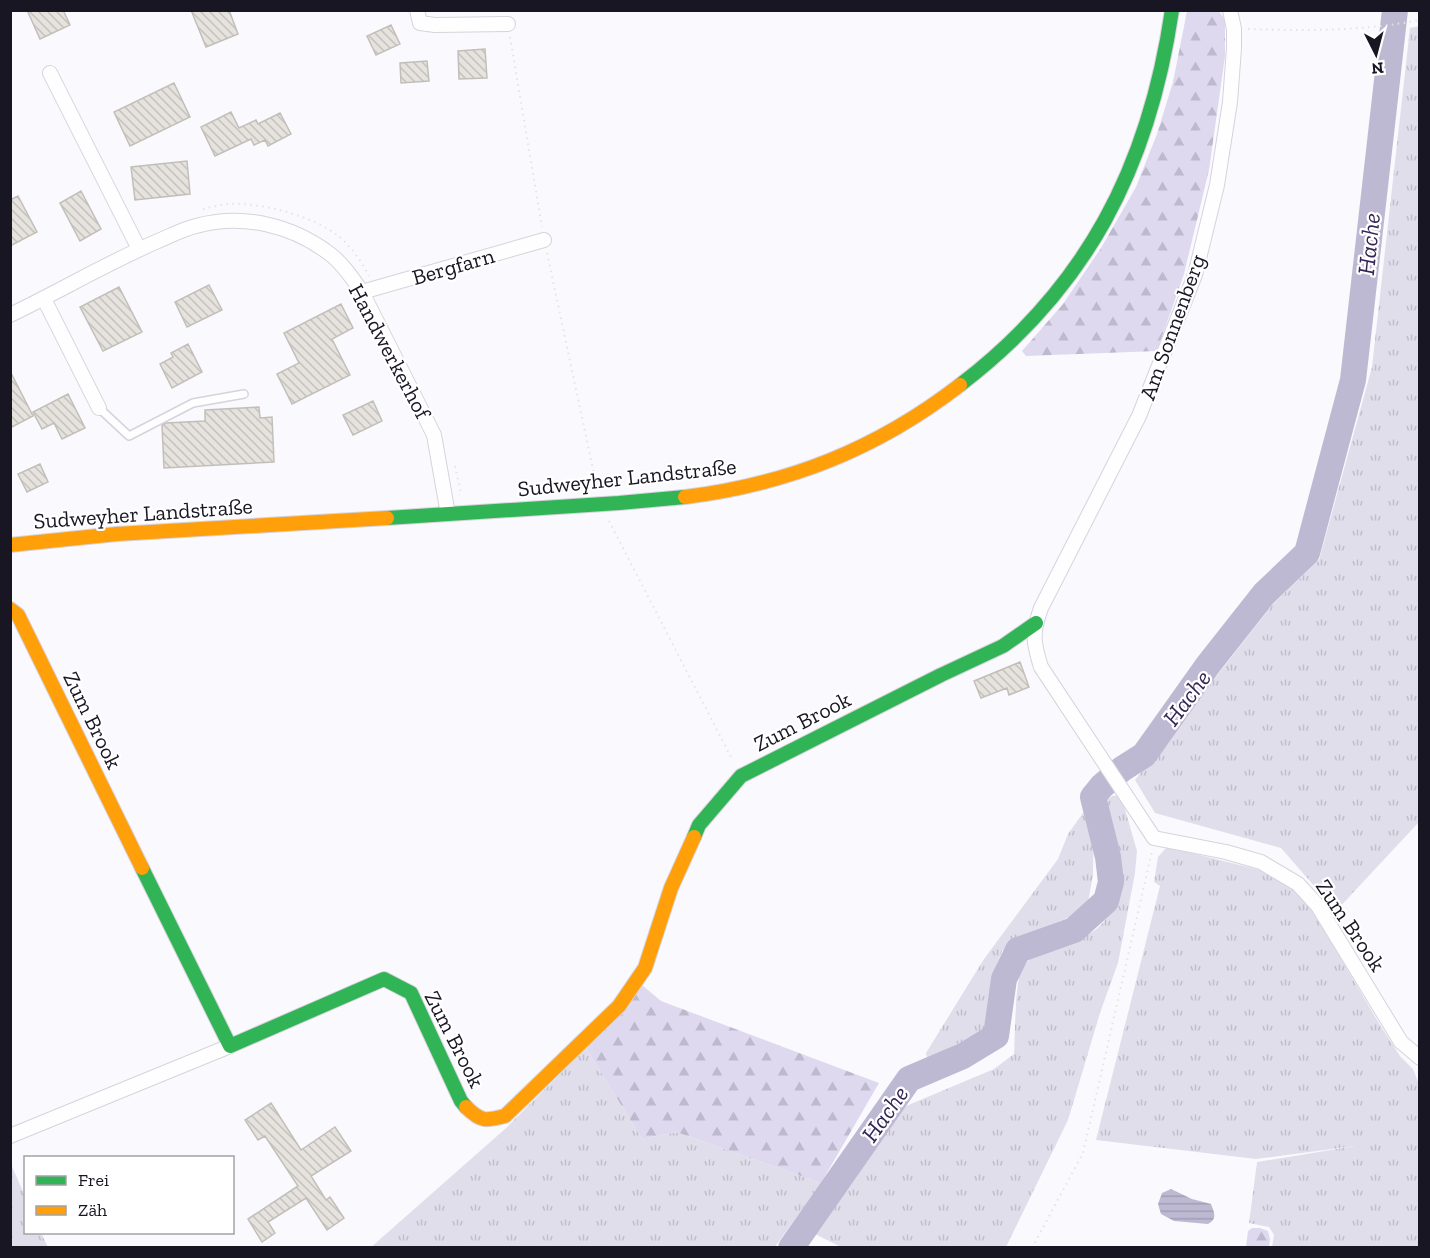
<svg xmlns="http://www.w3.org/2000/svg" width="1430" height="1258" viewBox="0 0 1430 1258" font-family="'Zilla Slab',serif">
	<defs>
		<pattern id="grass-tufts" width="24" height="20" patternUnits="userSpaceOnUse" patternTransform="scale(1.5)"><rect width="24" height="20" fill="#e1deec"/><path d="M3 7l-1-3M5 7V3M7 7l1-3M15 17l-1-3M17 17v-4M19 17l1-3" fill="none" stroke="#c0beca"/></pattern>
		<pattern id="forest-firs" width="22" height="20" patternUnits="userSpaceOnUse" patternTransform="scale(1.5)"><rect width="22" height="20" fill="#ded9ef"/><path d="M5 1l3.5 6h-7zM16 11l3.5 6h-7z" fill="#bebacd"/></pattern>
		<pattern id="water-rules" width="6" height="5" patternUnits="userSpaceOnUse" patternTransform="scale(1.5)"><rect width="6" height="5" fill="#beb9d2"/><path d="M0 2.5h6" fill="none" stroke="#a39eb4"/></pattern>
		<pattern id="building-back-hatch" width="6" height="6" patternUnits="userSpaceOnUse" patternTransform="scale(1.5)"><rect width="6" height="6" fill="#e6e3de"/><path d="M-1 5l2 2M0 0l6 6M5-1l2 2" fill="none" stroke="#c5c2be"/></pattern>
	</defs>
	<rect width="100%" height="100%" fill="#faf9fd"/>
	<!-- grass -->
	<path fill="url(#grass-tufts)" d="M1419,26V822L1336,911L1281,848L1155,813L1135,780L1273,604L1319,560L1372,367L1410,28Z
		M1121,795L1137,851L1135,873L1118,963L1100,1013L1068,1120L1006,1247H841L815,1234L899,1109L994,1069L1014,1054C1015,1038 1015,980 1022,968C1041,939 1095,950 1111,909C1117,894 1120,871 1116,855C1112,837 1105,821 1106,801L1112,796Z
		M1091,805L1094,808L1093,875L1088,902L1078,914L1013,939L1002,951L996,966L985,1030L932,1057L927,1058L926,1053L984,959L1058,859L1068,834L1088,806Z
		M1167,847L1264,871L1296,889L1314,913L1380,1025L1400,1056L1413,1069L1419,1084V1247H1272L1274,1235L1269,1227L1249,1223L1257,1162L1355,1146L1256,1159L1096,1140L1160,886L1154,882L1158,857Z
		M586,1048L642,1139L676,1132L821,1183L775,1247L370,1248L505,1129Z
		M10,1162L25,1196L26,1232L41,1233L48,1247H11Z"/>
	<!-- forest -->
	<path fill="url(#forest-firs)" d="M1187,11H1219L1225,20V56L1209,170L1184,274L1157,351L1026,356L1022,351L1063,304L1101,248L1136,187L1157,134L1173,82Z
		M642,985L661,1001L879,1083L821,1183L676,1132L642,1139L586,1048Z
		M1252,1228H1260L1268,1231L1270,1239L1269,1247H1246L1248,1231Z"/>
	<!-- water -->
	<path fill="url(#water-rules)" d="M1171,1189L1192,1199L1211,1204C1214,1212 1218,1219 1208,1224L1174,1221L1161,1214L1158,1204L1162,1193Z"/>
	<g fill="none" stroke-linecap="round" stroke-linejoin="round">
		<!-- river -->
		<path stroke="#beb9d2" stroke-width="26" d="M791,1248L909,1079L963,1056L996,1036L1004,979L1018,950L1074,930L1106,901L1111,882L1108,857L1093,797L1102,786L1122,769L1144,755L1208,665L1264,594L1307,553L1353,380L1395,10"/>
	</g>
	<!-- building -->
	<path fill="url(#building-back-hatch)" stroke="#c2bfba" stroke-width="1.5" d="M27,10H63L70,25L40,39Z
		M191,10H229L238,34L206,47Z
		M391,25L400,44L376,55L367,36Z
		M485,49L487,78L459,79L458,51Z
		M427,61L429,81L401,83L400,63Z
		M174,83L190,117L130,146L114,112Z
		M231,112L239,128L256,120L258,124L280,113L291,134L268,146L265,140L254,145L251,139L215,156L201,127Z
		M187,161L190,194L135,200L131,167Z
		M81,191L101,229L80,241L60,203Z
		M18,196L37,232L10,246V200Z
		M209,285L222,310L187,327L175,302Z
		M119,287L142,332L103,351L80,307Z
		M341,304L353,328L332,339L350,375L292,404L277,374L299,363L284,333Z
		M188,344L202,372L172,388L160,364L173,357L171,353Z
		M10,371L33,416L10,428Z
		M68,394L85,428L62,439L54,423L42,429L33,412Z
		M373,401L382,421L353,435L343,415Z
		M259,407L260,418L272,417L274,462L164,468L162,425L166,423L205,421V410Z
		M40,464L48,482L27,492L18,474Z
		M1020,662L1029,687L1009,695L1007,688L981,698L974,681Z
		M271,1103L301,1150L335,1127L351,1151L311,1176L326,1200L330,1197L344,1218L327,1230L306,1198L268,1222L275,1233L262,1242L248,1219L298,1186L265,1136L258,1140L245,1120Z"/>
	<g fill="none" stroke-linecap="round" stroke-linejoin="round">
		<!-- lane casing -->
		<g stroke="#d6d3dc" stroke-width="10">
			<path id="lane" d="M99,408L129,436L193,403L244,394"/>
		</g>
		<!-- street casing -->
		<g stroke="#d6d3dc" stroke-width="16">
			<path id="street" d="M417,10L420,23L435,25L508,24
				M1230,10L1234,29V48L1230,102L1217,185L1195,275L1139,416L1041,608C1032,633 1033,642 1041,667L1154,838L1226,852L1261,862L1298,884L1318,906L1401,1042L1420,1058
				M50,73L139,249
				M362,292L544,240
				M44,299L99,408
				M10,315C60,291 107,263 158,241C170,236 183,229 196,226C242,213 292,225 330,254C343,264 353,279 362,292L434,435L448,514
				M10,1136L230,1046"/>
		</g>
		<!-- fast casing -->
		<g stroke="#d6d3dc" stroke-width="16">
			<path id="fast" d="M960,385C1087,288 1149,167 1172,10
				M387,518L619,503L685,497
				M694,837L699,825L741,776L941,675L1003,646L1036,623
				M142,868L230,1046L384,979L411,993L461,1101L466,1107"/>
		</g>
		<!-- slow casing -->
		<g stroke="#d6d3dc" stroke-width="16">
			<path id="slow" d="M685,497C789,484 877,449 960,385
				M10,545L117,534L387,518
				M10,609L18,615L142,868
				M466,1107C481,1122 486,1121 505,1116L619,1006L645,968L671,888L694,837"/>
		</g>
		<!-- path -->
		<path stroke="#e4e3e5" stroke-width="2" stroke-dasharray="1.5 4.5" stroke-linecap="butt" d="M1248,29C1305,31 1364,31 1420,20
			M510,37L542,227
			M203,209C212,207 222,204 231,204C260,202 315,217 337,235C350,245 362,262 369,276
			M547,253L597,488
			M455,466L461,493L459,495
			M609,521L733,761
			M1032,1248L1083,1153L1152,851"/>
		<!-- lane -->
		<use href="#lane" stroke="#fefeff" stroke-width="7"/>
		<!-- street -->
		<use href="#street" stroke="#fefeff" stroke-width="14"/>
		<!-- fast -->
		<use href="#fast" stroke="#30b455" stroke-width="14"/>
		<!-- slow -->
		<use href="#slow" stroke="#ff9f0a" stroke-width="14"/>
	</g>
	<g text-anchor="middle" stroke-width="4.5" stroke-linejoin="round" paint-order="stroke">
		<!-- street labels -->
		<g font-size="22" fill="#191623" stroke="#fff">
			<text transform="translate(453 266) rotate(-16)" y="8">Bergfarn</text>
			<text transform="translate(1172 327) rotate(-70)" y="8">Am Sonnenberg</text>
			<text transform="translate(390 351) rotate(62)" y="8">Handwerkerhof</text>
			<text transform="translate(627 477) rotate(-6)" y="8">Sudweyher Landstraße</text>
			<text transform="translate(143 513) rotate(-4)" y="8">Sudweyher Landstraße</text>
			<text transform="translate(93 720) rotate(64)" y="8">Zum Brook</text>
			<text transform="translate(802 721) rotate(-27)" y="8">Zum Brook</text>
			<text transform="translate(1351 925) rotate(56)" y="8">Zum Brook</text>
			<text transform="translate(455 1039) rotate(63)" y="8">Zum Brook</text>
		</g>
		<!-- water labels -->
		<g font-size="24" font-style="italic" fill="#352655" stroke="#fff">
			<text transform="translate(1369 244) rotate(-84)" y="8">Hache</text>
			<text transform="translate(1187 698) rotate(-53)" y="8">Hache</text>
			<text transform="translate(885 1114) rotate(-55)" y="8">Hache</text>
		</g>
	</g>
	<!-- border -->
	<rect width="1430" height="1258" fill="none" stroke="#191623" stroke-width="24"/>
	<!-- legend -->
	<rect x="24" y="1156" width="210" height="78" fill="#ffffff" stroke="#a3a2a7" stroke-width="1.5"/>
	<rect x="36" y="1176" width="30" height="9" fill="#30b455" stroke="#a3a2a7" stroke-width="1.5"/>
	<text x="78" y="1186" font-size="18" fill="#191623">Frei</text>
	<rect x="36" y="1206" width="30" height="9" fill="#ff9f0a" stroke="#a3a2a7" stroke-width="1.5"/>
	<text x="78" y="1216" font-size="18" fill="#191623">Zäh</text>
	<!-- north arrow -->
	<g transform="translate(1376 54) rotate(174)" stroke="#ffffff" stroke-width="4.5" paint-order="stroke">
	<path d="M0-4.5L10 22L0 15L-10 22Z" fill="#191623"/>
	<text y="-9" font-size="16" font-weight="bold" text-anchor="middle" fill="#191623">N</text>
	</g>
</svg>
